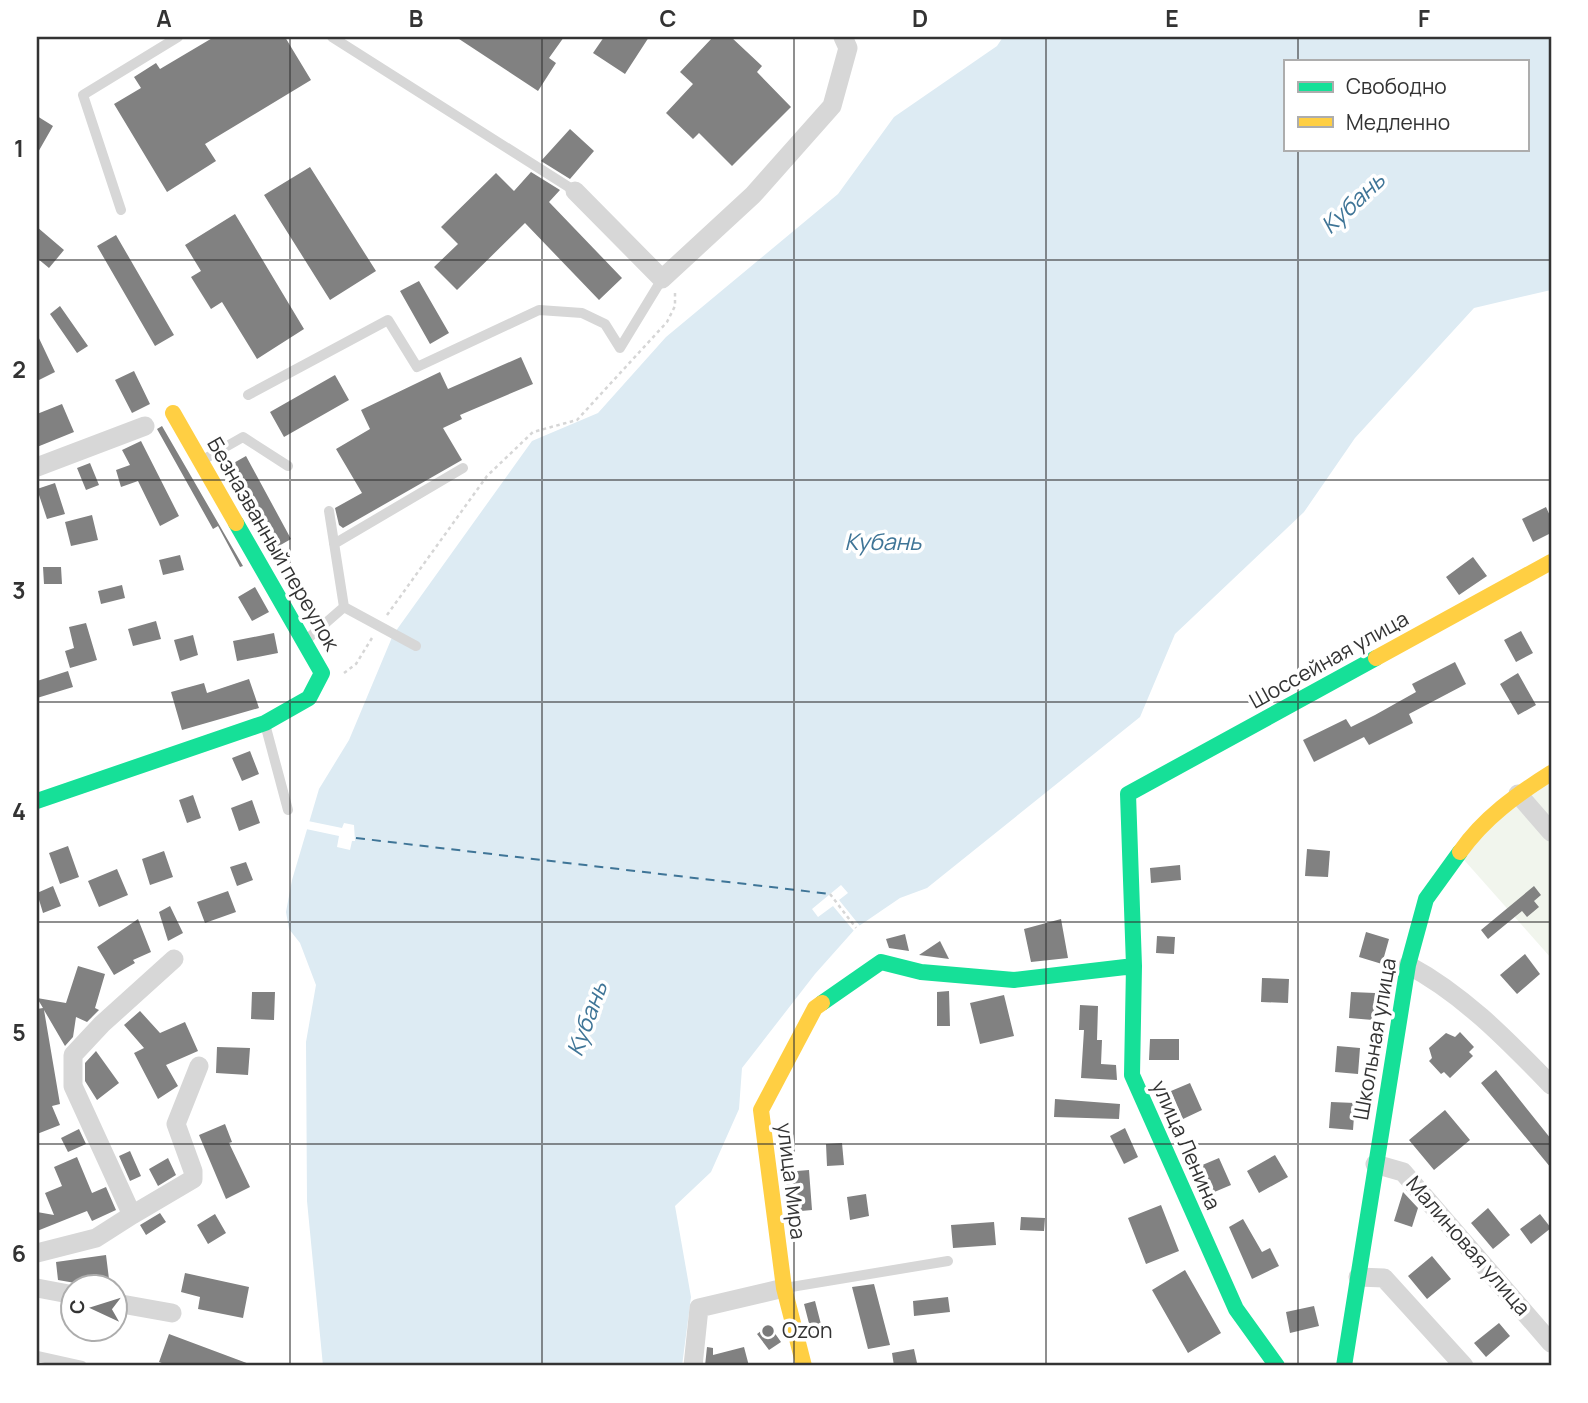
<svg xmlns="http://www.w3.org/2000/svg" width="1588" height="1403" viewBox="0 0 1588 1403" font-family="Manrope,sans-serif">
	<rect width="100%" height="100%" fill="#fff"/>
	<!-- green -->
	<path fill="#f1f5ed" d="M1551,773V958L1457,852Z"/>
	<!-- water -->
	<path fill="#ddebf3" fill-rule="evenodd" d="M1003,37H1551V290L1474,308L1355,438L1304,512L1175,634L1140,717L927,888L900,898L856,928L815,974L742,1068L739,1109L711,1172L675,1206L691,1297L682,1366H323L307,1201L306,1042L316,985L300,943L289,929L286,912L292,880L319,789L349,740L393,635L532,441L598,413L666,337L838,194L894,117L997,46ZM1285,61H1527V149H1285Z"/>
	<!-- pier -->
	<path fill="#fff" d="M308,821L342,828L344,823L354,825L355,841H352L350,850L337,847L339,836L306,829Z
		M841,885L848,893L839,900L860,926L854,931L833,906L818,917L812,909Z"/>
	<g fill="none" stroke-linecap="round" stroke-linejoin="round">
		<!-- ferry -->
		<path stroke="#3f7597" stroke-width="2" stroke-dasharray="9 7" stroke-linecap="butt" d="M356,838L830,894"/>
	</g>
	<!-- building -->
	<path fill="#818181" d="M214,37H285L311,80L205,144L216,161L167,192L114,104L141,88L134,77L156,63L160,69Z
		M456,37H564L549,58L556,63L538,91Z
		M604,37H649L625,74L593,53Z
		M713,37H731L762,66L757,72L791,107L732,166L699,133L693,139L666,113L693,84L680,72Z
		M37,116L53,126L37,154Z
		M570,129L594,151L570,179L541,161Z
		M310,167L376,271L330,300L264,195Z
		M531,172L560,190L549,202L622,278L599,300L525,223L457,290L434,267L458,244L441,227L496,173L514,191Z
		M235,214L304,329L257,359L222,302L211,309L191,277L201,271L185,245Z
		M37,227L64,250L49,268L37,258Z
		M116,235L174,335L155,346L97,246Z
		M419,281L449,333L430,344L400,291Z
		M60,306L88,346L77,353L50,314Z
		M37,334L55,372L37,381Z
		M521,357L533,384L460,415L462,419L443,428L462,460L343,528L339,525L335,508L362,493L336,449L370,429L361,410L440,372L448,389Z
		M134,371L150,404L132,413L115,380Z
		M335,375L349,400L284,437L270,412Z
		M62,404L74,432L37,447V414Z
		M162,426L243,566L240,567L218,526L213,529L157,429Z
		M141,441L179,516L160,526L138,481L121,487L116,470L130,465L122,450Z
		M246,456L291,539L270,551L223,469Z
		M90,463L99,485L86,490L77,468Z
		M55,483L65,514L47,519L37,489Z
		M1546,507L1551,518V533L1533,542L1522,519Z
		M92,515L98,540L71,546L65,522Z
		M180,555L184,570L163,575L159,560Z
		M1473,557L1487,576L1459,595L1446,577Z
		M43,567H61L62,584H44Z
		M122,585L125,598L101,604L98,591Z
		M255,587L269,612L252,621L238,597Z
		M156,621L161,639L133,646L128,629Z
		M86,623L97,660L70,668L65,651L74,648L69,627Z
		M1521,631L1533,653L1516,662L1504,640Z
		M274,633L278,653L237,661L233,641Z
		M193,635L198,655L180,661L174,640Z
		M1455,662L1466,684L1409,714L1413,723L1369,745L1364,737L1314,762L1303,740L1346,719L1351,727L1375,715L1416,692L1412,684Z
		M68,671L73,687L37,698V681Z
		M1518,673L1536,705L1518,715L1500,684Z
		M249,679L259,708L182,730L171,692L204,683L207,693Z
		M250,751L259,774L242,781L232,758Z
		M193,795L201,818L187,823L179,800Z
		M252,800L260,823L239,831L231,808Z
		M68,846L79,877L60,884L49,853Z
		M1307,849L1330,851L1328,877L1305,876Z
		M164,851L173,877L150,885L142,859Z
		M246,862L253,880L237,886L230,867Z
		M1180,865L1181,880L1151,883L1150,868Z
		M117,869L128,895L99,907L88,881Z
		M53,886L61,906L43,913L37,893Z
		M1534,886L1541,895L1534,901L1539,907L1527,917L1522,911L1488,939L1481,930Z
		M228,891L236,912L205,923L197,902Z
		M170,906L183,933L168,941L159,912Z
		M138,919L151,952L133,960L135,963L114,975L97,947Z
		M1061,919L1068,958L1031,962L1024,929Z
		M1366,932L1389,939L1382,964L1359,957Z
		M905,934L909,951L889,948L886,939Z
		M1157,936L1175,937L1174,954L1156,953Z
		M940,941L949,959L919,955Z
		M1525,954L1540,974L1517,994L1500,975Z
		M78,966L105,974L95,1008L99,1010L87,1022L76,1017L73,1037L65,1046L44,1010L60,1104L52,1106L60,1125L37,1134V1009L43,1008L37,998L66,1003Z
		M1262,978L1289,979L1288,1003L1261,1002Z
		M949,991L950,1026H937V992Z
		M252,992H275L274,1020L251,1019Z
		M1351,992L1375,993L1373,1020L1349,1018Z
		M1004,995L1014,1036L980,1044L970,1003Z
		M1080,1005L1098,1006L1097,1040H1102L1101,1064L1116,1065L1117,1080L1081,1078L1084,1030H1079Z
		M140,1011L160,1033L185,1022L198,1051L166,1065L178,1086L158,1099L134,1053L144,1048L124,1025Z
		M1460,1032L1474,1047L1469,1052L1473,1056L1450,1078L1444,1072L1441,1074L1429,1061L1432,1058L1429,1048L1446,1033L1455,1037Z
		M1150,1039H1179V1060H1149Z
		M1337,1046L1360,1048L1358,1074L1335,1072Z
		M217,1047L250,1048L248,1075L216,1073Z
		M96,1051L119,1083L97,1100L85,1081V1063Z
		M1496,1070L1551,1139V1168L1481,1083Z
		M1190,1083L1202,1110L1183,1119L1171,1091Z
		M1055,1099L1120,1104L1119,1119L1054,1117Z
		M1331,1102L1355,1103L1353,1130L1329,1128Z
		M1445,1110L1470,1140L1434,1170L1409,1140Z
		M225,1124L232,1142L229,1143L250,1187L226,1199L199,1135Z
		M1125,1128L1138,1157L1124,1164L1110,1136Z
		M79,1129L86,1144L68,1152L61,1138Z
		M842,1143L844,1165L827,1166L826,1144Z
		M130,1151L141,1176L130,1181L119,1156Z
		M1275,1155L1288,1177L1259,1193L1247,1171Z
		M77,1157L92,1193L106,1187L116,1210L92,1221L87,1211L37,1231V1212L54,1215L45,1193L62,1186L54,1167Z
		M168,1158L176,1175L158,1186L149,1169Z
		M1219,1158L1231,1185L1212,1193L1200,1166Z
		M809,1170L812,1210L790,1212L785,1172Z
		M1403,1192L1418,1208L1412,1227L1394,1221Z
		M866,1194L869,1216L850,1220L847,1197Z
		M1161,1205L1179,1251L1146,1264L1128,1218Z
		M1488,1208L1510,1235L1493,1249L1471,1223Z
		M160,1213L166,1222L146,1235L140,1225Z
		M215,1214L226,1233L208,1244L197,1225Z
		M1540,1214L1551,1228L1531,1244L1520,1229Z
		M1021,1217L1045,1218L1044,1231L1020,1230Z
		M1243,1219L1262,1252L1270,1248L1279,1266L1252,1279L1229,1227Z
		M994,1222L996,1245L953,1248L951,1225Z
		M106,1255L110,1287H83L81,1284L58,1280L56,1262Z
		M1432,1256L1451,1279L1427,1299L1408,1276Z
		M1185,1270L1221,1333L1188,1353L1152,1290Z
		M185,1273L249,1287L243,1318L198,1309L200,1297L181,1292Z
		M874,1284L890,1345L868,1349L852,1287Z
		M948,1297L950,1312L914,1316L913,1301Z
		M815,1301L824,1336L813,1339L804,1304Z
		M1314,1306L1319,1326L1290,1333L1286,1312Z
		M1499,1323L1510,1336L1486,1357L1474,1343Z
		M769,1325L781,1342L769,1350L757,1334Z
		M169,1334L252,1365V1366H170L159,1362Z
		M707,1347L713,1348V1355L744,1347L749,1366H705Z
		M914,1349L917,1363L894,1366L892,1353Z"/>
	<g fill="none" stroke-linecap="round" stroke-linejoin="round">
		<!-- path -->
		<path stroke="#d6d6d6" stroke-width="2.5" stroke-dasharray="3.5 3.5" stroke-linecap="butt" d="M387,615L487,476L533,432L577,420L667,322L675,306V292
			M344,673L356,664L372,638
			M830,894L856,928"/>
		<!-- lane -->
		<path stroke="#d7d7d7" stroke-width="10" d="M332,37L575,191
			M121,210L83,95L178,37
			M248,395L388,320L417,367L539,310L582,313L605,324L620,348L662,279
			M201,461L243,437L288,466
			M334,544L463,468
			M344,607L416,646
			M305,641L344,607L329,511
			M265,724L288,810
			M785,1288L948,1261
			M37,1356L82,1366"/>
		<!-- street -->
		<path stroke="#d7d7d7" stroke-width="19" d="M575,191L662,279L753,195L832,106L848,48L843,37
			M37,467L145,426
			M1518,794L1551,832
			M1408,965C1464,995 1507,1040 1551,1085
			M1375,1164L1403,1172L1551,1343
			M132,1215L193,1179V1171L176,1124L199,1066
			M37,1253L96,1238L132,1215L73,1086V1055L102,1024L174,959
			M1358,1277L1384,1278L1464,1366
			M37,1288L74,1295
			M116,1303L172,1313
			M693,1366L699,1308L784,1288"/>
		<!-- fast -->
		<path stroke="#16e098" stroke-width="16" d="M37,801L265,723L309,698L322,673L236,523
			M822,1003L881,962L921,972L1014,980L1134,966
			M1277,1366L1236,1309L1132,1075L1134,966L1128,794L1376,658
			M1344,1366L1408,965L1426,899L1460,852"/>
		<!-- slow -->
		<path stroke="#ffcf43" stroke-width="16" d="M173,413L236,523
			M1376,658L1551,562
			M1460,852C1484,818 1516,795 1551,773
			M804,1366L784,1288L761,1110L815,1008L822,1003"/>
	</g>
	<!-- grid -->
	<path fill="none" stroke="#333" stroke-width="2" stroke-opacity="0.55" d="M290,37V1366M542,37V1366M794,37V1366M1046,37V1366M1298,37V61M1298,149V1366M37,260H1551M37,480H1551M37,702H1551M37,922H1551M37,1144H1551"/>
	<!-- markers -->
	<circle fill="#7a7a7a" stroke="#fff" stroke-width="2.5" cx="768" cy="1331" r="7"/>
	<g text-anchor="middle" stroke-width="7" stroke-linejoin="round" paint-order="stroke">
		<!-- street labels -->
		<g font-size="21" fill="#333" stroke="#fff">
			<text transform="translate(273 544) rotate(60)" y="7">Безназванный переулок</text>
			<text transform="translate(1329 660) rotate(-29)" y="7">Шоссейная улица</text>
			<text transform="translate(1375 1039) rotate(-80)" y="7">Школьная улица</text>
			<text transform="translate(1186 1145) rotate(66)" y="7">улица Ленина</text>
			<text transform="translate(791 1181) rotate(83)" y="7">улица Мира</text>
			<text transform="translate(1468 1246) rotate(49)" y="7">Малиновая улица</text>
		</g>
		<!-- poi labels -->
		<g font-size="21" fill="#333" stroke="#fff" text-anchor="start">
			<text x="782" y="1338">Ozon</text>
		</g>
		<!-- water labels -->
		<g font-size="23" font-style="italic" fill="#3f7597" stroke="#fff">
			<text transform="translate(1353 203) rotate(-43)" y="8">Кубань</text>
			<text x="883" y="550">Кубань</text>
			<text transform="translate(587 1019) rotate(-70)" y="8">Кубань</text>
		</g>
	</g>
	<!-- border -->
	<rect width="1588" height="1403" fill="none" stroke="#ffffff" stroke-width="77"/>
	<!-- legend -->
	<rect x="1284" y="60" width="245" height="91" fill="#ffffff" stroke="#adadad" stroke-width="2"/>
	<rect x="1298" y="82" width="35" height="10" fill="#16e098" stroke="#adadad" stroke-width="2"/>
	<text x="1346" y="94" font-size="21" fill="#333333">Свободно</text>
	<rect x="1298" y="117" width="35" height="10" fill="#ffcf43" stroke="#adadad" stroke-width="2"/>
	<text x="1346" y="130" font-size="21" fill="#333333">Медленно</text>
	<!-- north arrow -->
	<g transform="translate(94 1308) rotate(274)"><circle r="33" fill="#ffffff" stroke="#adadad" stroke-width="2"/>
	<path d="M0-5L12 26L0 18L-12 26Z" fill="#7a7a7a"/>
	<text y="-10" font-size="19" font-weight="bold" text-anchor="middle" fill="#333333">С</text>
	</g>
	<rect x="38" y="38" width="1512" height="1326" fill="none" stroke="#333" stroke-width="2.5"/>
	<g font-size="23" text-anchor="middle" font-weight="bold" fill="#333">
		<text x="164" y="27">A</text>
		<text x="416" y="27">B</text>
		<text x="668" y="27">C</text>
		<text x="920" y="27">D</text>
		<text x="1172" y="27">E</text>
		<text x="1424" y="27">F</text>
		<text x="19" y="157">1</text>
		<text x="19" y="378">2</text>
		<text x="19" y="599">3</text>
		<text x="19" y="820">4</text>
		<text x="19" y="1041">5</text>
		<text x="19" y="1262">6</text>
	</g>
</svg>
